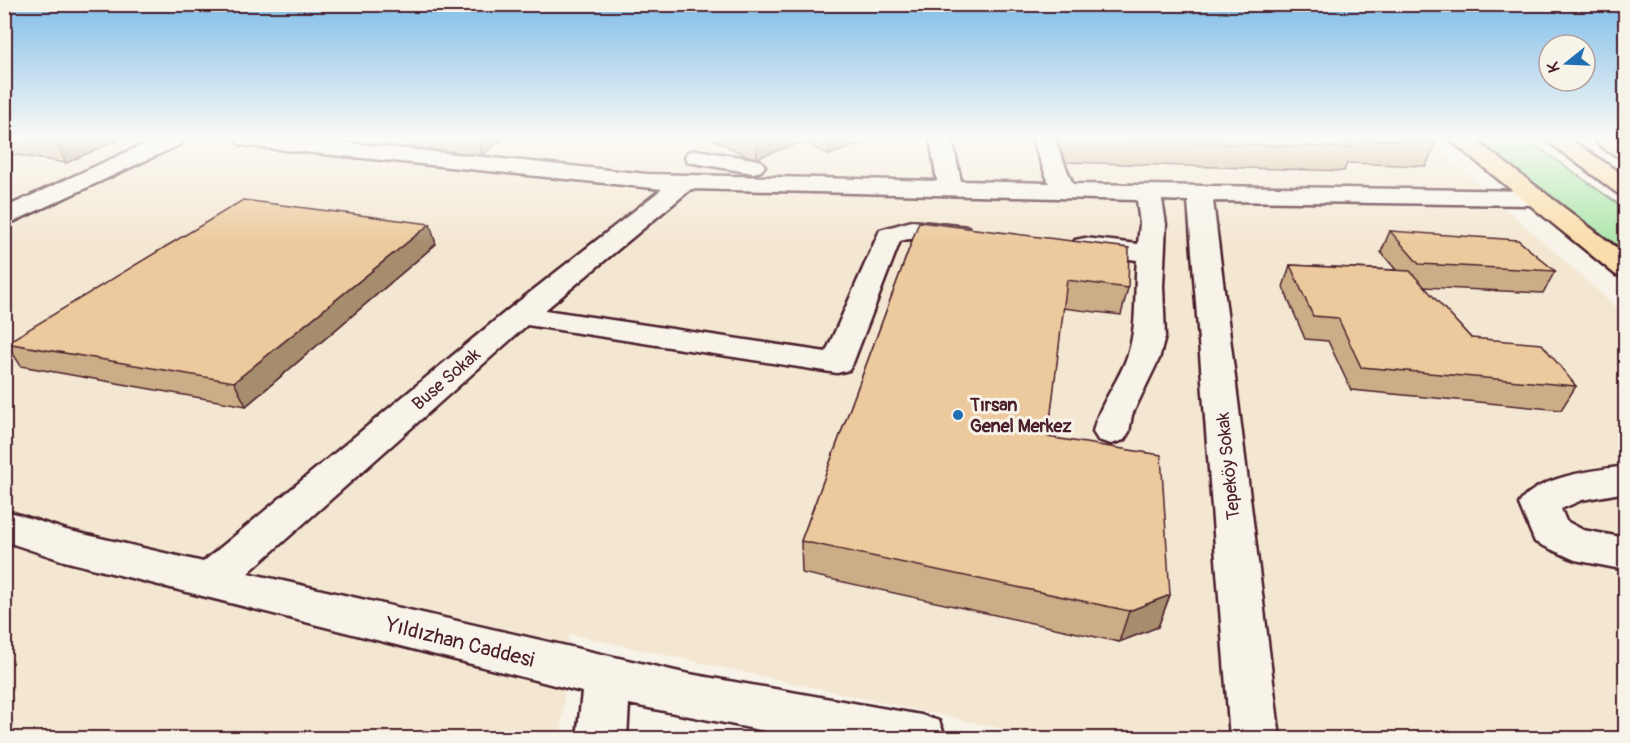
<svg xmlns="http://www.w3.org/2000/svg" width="1630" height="743" viewBox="0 0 1630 743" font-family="Pangolin,sans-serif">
	<rect width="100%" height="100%" fill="#f7f3e8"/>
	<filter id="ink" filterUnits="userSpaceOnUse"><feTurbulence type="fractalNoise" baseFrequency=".0167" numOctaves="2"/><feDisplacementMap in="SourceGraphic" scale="12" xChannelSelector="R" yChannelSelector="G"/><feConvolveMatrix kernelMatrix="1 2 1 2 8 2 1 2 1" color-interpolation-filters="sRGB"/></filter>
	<g filter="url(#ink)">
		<!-- built -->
		<path fill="#f4e7d2" d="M4,139H1428L1625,315V738H1044L569,634L561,738H5Z"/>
		<!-- green -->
		<path fill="#ace6ab" stroke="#7b826b" stroke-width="1.5" d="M1474,139H1527L1625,209V251Z"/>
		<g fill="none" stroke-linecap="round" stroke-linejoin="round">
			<!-- minor casing -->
			<g stroke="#4a1f2b" stroke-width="5">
				<path id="minor" d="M155,139H184L181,144L4,226V208Z
					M236,139H310L647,174L937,181L930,139H952L961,181L1049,183L1032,139H1054L1073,184L1536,191L1545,193L1548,198L1545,203L1536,205L1213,201L1280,738H1230L1188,201L1162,200L1166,224L1163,286L1165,337L1159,359L1132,415L1129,432L1124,440L1111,444L1098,440L1093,432C1099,404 1118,383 1127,357C1138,327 1134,292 1137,260L1075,252L1072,246L1075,240L1085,238L1138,244L1140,224L1137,200L691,189L545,310L826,352L880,230L912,221L968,227L972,233L968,239C946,244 923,234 900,241L853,363L849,370L837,373L527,325L248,573L684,673L921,715L939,721L946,738H800L629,704L627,738H577L582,692L64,561L4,541V510L66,530L203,562L509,309L662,189L247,146L239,144Z
					M696,150L753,159L761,161L765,166L761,171L753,173L688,162L685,157L688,152Z
					M1626,466V492L1582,500L1561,509L1566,521L1583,530L1626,538V570L1575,560L1535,542L1519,504C1536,476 1595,470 1626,466Z"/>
			</g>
			<!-- major casing -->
			<g stroke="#4a1f2b" stroke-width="5">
				<path id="major" d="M1449,139H1474L1626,255V277L1616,275Z"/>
			</g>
			<!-- highway casing -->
			<g stroke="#4a1f2b" stroke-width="5">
				<path id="highway" d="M1545,139H1570L1626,177V195L1617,193Z
					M1594,139H1620L1626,142V159C1615,156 1601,148 1594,139Z"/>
			</g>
			<!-- minor -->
			<use href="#minor" fill="#f7f3e8" fill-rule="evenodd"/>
			<!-- major -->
			<use href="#major" fill="#faddab" fill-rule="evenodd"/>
			<!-- highway -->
			<use href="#highway" fill="#faddab" fill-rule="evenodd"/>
		</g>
		<!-- wall -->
		<path fill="#cbae87" stroke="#4a1f2b" stroke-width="1.5" d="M4,139H120L66,163L4,153Z
			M407,139H503L482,155L410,147Z
			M713,139H873L829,155L802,142L757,158L745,155Z
			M1056,139H1432L1436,142L1426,166L1347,163L1344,171L1066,162Z
			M919,222L1128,288L1121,315L1063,308L1048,437L1170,595L1158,627L1119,642L802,573L801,541Z
			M1390,231L1555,271L1543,293L1424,287L1471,338L1576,386L1561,410L1351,390L1328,341L1305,339L1283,287L1290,265L1396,270L1381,252Z
			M436,244L246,406L21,366L6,343Z"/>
		<!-- shaded-wall -->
		<path fill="#a58d6e" stroke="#4a1f2b" stroke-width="1.5" d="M68,139H120L66,163L57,144Z
			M479,139H503L482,155Z
			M756,139H802V142L757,158Z
			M829,139H873L829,155Z
			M430,224L436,244L246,406L234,382Z
			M1170,595L1158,627L1119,642L1129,611Z"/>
		<!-- building -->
		<path fill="#ecca9d" stroke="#4a1f2b" stroke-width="1.5" d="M23,139H68L57,144Z
			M1089,139H1344L1353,148Z
			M1347,139H1432L1436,142Z
			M243,200L430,224L234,382L6,343Z
			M919,222L1129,248L1128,288L1067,280L1048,437L1161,455L1170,595L1129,611L801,541Z
			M1390,231L1518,240L1555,271L1419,264Z
			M1290,265L1410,271L1471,338L1542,344L1576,386L1361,367L1338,318L1313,316Z"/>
	</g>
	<!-- sky -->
	<linearGradient id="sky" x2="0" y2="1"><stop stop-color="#82bee9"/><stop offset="0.57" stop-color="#fbfaf5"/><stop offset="1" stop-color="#fbfaf5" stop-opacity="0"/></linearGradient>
	<rect width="1630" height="243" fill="url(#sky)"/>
	<!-- markers -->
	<circle fill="#1f6fb2" stroke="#f7f3e8" stroke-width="2" cx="958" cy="415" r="6"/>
	<g text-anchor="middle" stroke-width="6" stroke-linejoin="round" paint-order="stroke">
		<!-- street labels -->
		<g font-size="18" fill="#4a1f2b" stroke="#f7f3e8">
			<text transform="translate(446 379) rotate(-41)" y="6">Buse Sokak</text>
			<text transform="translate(1228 466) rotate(-96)" y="6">Tepeköy Sokak</text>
		</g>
		<!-- poi labels -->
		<g font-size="18" font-weight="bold" fill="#4a1f2b" stroke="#f7f3e8" text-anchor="start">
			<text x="970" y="411">Tırsan<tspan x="970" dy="21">Genel Merkez</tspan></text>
		</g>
		<!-- near-street labels -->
		<g font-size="21" fill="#4a1f2b" stroke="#f7f3e8">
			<text transform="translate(460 642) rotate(14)" y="7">Yıldızhan Caddesi</text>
		</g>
	</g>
	<!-- margin -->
	<rect width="1630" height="743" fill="none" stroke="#f7f3e8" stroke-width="24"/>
	<rect x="12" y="12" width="1606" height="719" fill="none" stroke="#4a1f2b" stroke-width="2" filter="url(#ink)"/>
	<!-- north arrow -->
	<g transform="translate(1567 63) rotate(252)"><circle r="28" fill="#f7f3e8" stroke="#b29e9c" stroke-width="1.5"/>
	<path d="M0-4.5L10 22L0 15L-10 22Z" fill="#1f6fb2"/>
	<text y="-9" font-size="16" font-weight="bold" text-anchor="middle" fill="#4a1f2b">K</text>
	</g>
</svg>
